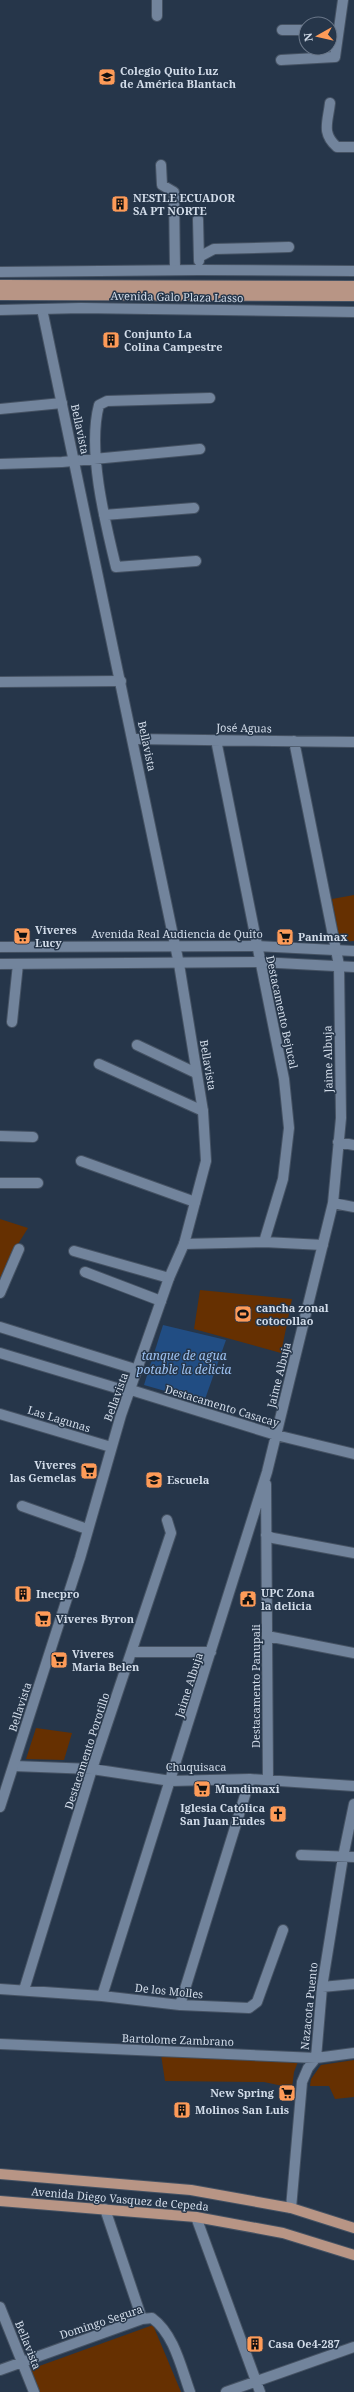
<svg xmlns="http://www.w3.org/2000/svg" width="354" height="2392" viewBox="0 0 354 2392" font-family="'Noto Serif',serif">
	<rect width="100%" height="100%" fill="#26364a"/>
	<!-- green -->
	<path fill="#663001" d="M354,895V941L340,942L332,899Z
		M0,1219L28,1228L8,1260L0,1278Z
		M200,1290L292,1299L281,1353L194,1329Z
		M36,1728L72,1733L64,1760L26,1759Z
		M160,2048L299,2059L294,2072L292,2088L264,2082L165,2081Z
		M354,2060V2097L335,2099L329,2086H310L311,2079L321,2065Z
		M153,2325L181,2392H40L31,2369Z"/>
	<!-- water -->
	<path fill="#214d83" d="M163,1325L226,1340L204,1402L144,1385Z"/>
	<g fill="none" stroke-linecap="round" stroke-linejoin="round">
		<!-- minor casing -->
		<g stroke="#455263" stroke-width="12">
			<path id="minor" d="M157,16V0
				M282,30H306
				M281,60L335,57L343,0
				M330,103C328,122 321,133 337,147H354
				M161,165L162,185L174,192L175,270
				M198,219L199,261
				M199,257L214,249L289,247
				M0,409L62,403
				M0,464L62,462L200,449
				M104,515L194,508
				M196,561L116,567C105,522 87,450 99,405L107,401L210,398
				M0,682L121,681
				M134,739L354,742
				M216,740L284,1079L289,1128L283,1179L264,1242
				M12,1022L18,964
				M137,1045L196,1073
				M99,1064L203,1111
				M0,1136L33,1137
				M338,1142L354,1145
				M81,1161L195,1202
				M0,1183H38
				M333,1203L354,1207
				M184,1244L264,1242L323,1245
				M74,1251L169,1278
				M85,1272L161,1301
				M0,1293L19,1249
				M0,1327L138,1370
				M0,1353L130,1392
				M131,1390L276,1435L354,1454
				M266,1484L268,1780
				M22,1506L87,1529
				M266,1535L273,1538L354,1553
				M267,1636L354,1653
				M132,1652H211
				M14,1766L92,1769L171,1781L250,1779L354,1786
				M301,1855L354,1857
				M322,1987L354,1984
				M0,1989L102,1996L180,2005L249,2008L257,2002L283,1930
				M24,1990L92,1769L171,1533L167,1520
				M102,1996L267,1472L333,1203L341,1118L339,965L294,741
				M180,2005L250,1779
				M0,2044L316,2058L354,2053
				M291,2208L302,2082L308,2068L316,2058L322,1987L343,1857L354,1804
				M105,2209L142,2319
				M196,2217L260,2392
				M0,2307L34,2392
				M0,2370L142,2319L152,2318C174,2334 181,2367 190,2392
				M226,2392L354,2347"/>
		</g>
		<!-- tertiary casing -->
		<g stroke="#455263" stroke-width="12">
			<path id="tertiary" d="M0,1414L111,1447
				M0,1807L80,1558L121,1415L169,1278L184,1244L206,1161L203,1111L179,964L42,309"/>
		</g>
		<!-- secondary casing -->
		<g stroke="#455263" stroke-width="12">
			<path id="secondary" d="M0,272L199,270L354,271
				M0,310L81,308L354,312
				M0,947L256,946L354,951
				M0,964L259,962L354,967"/>
		</g>
		<!-- primary casing -->
		<g stroke="#455263" stroke-width="12">
			<path id="primary" d="M0,285L354,286
				M0,295L354,296
				M0,2174L191,2190L291,2208L354,2228
				M0,2201L196,2217L283,2233L354,2255"/>
		</g>
		<!-- minor -->
		<use href="#minor" stroke="#72849c" stroke-width="10"/>
		<!-- tertiary -->
		<use href="#tertiary" stroke="#72849c" stroke-width="10"/>
		<!-- secondary -->
		<use href="#secondary" stroke="#72849c" stroke-width="10"/>
		<!-- primary -->
		<use href="#primary" stroke="#b89585" stroke-width="10"/>
	</g>
	<!-- icons -->
	<defs>
		<g id="school-square" transform="scale(0.9)"><rect x="-9" y="-9" width="18" height="18" rx="4" fill="#fe9b58" stroke="#26364a"/><path d="M0-5L7-2L0 1L-7-2ZM-4 1L0 2.5L4 1V4Q0 6-4 4Z" fill="#111"/></g>
		<g id="building-square" transform="scale(0.9)"><rect x="-9" y="-9" width="18" height="18" rx="4" fill="#fe9b58" stroke="#26364a"/><path d="M-4-6H4V6H1V3H-1V6H-4ZM-2.5-4.3h1.7v1.8h-1.7ZM.8-4.3h1.7v1.8H.8ZM-2.5-1h1.7V.8h-1.7ZM.8-1h1.7V.8H.8Z" fill="#111"/></g>
		<g id="supermarket-square" transform="scale(0.9)"><rect x="-9" y="-9" width="18" height="18" rx="4" fill="#fe9b58" stroke="#26364a"/><path d="M-6-5.5h2.5l.6 2H6L4.5 2H-2.5L-4.4-4H-6ZM-1.5 3.2a1.3 1.3 0 1 0 .1 0ZM3 3.2a1.3 1.3 0 1 0 .1 0Z" fill="#111"/></g>
		<g id="stadium-square" transform="scale(0.9)"><rect x="-9" y="-9" width="18" height="18" rx="4" fill="#fe9b58" stroke="#26364a"/><path d="M0-5a6.5 5 0 1 0 0 10a6.5 5 0 1 0 0-10ZM-3.5-1.8h7v3.6h-7Z" fill="#111"/></g>
		<g id="civic-square" transform="scale(0.9)"><rect x="-9" y="-9" width="18" height="18" rx="4" fill="#fe9b58" stroke="#26364a"/><path d="M-.6-6.5H3V-4.5H.6V-3L4-1V1h2V6H-6V1h2V-1L-.6-3ZM-1.2 2.5V6h2.4V2.5Z" fill="#111"/></g>
		<g id="church-square" transform="scale(0.9)"><rect x="-9" y="-9" width="18" height="18" rx="4" fill="#fe9b58" stroke="#26364a"/><path d="M-1.2-6h2.4v3.5h3.3v2.4h-3.3V6h-2.4V-.1h-3.3v-2.4h3.3Z" fill="#111"/></g>
	</defs>
	<g fill-rule="evenodd">
		<use href="#school-square" x="107" y="77"/>
		<use href="#building-square" x="120" y="204"/>
		<use href="#building-square" x="111" y="340"/>
		<use href="#supermarket-square" x="22" y="936"/>
		<use href="#supermarket-square" x="285" y="937"/>
		<use href="#stadium-square" x="243" y="1314"/>
		<use href="#supermarket-square" x="89" y="1471"/>
		<use href="#school-square" x="154" y="1480"/>
		<use href="#building-square" x="23" y="1594"/>
		<use href="#civic-square" x="248" y="1599"/>
		<use href="#supermarket-square" x="43" y="1619"/>
		<use href="#supermarket-square" x="59" y="1660"/>
		<use href="#supermarket-square" x="202" y="1789"/>
		<use href="#church-square" x="278" y="1814"/>
		<use href="#supermarket-square" x="287" y="2093"/>
		<use href="#building-square" x="182" y="2110"/>
		<use href="#building-square" x="255" y="2344"/>
	</g>
	<g text-anchor="middle" stroke-width="3" stroke-linejoin="round" paint-order="stroke">
		<!-- poi labels -->
		<g font-size="11" font-weight="bold" fill="#d2dce9" stroke="#26364a" text-anchor="start">
			<text x="120" y="75">Colegio Quito Luz<tspan x="120" dy="13">de América Blantach</tspan></text>
			<text x="133" y="202">NESTLE ECUADOR<tspan x="133" dy="13">SA PT NORTE</tspan></text>
			<text x="124" y="338">Conjunto La<tspan x="124" dy="13">Colina Campestre</tspan></text>
			<text x="35" y="934">Viveres<tspan x="35" dy="13">Lucy</tspan></text>
			<text x="298" y="941">Panimax</text>
			<text x="256" y="1312">cancha zonal<tspan x="256" dy="13">cotocollao</tspan></text>
			<text x="76" y="1469" text-anchor="end">Viveres<tspan x="76" dy="13">las Gemelas</tspan></text>
			<text x="167" y="1484">Escuela</text>
			<text x="261" y="1597">UPC Zona<tspan x="261" dy="13">la delicia</tspan></text>
			<text x="36" y="1598">Inecpro</text>
			<text x="56" y="1623">Viveres Byron</text>
			<text x="72" y="1658">Viveres<tspan x="72" dy="13">Maria Belen</tspan></text>
			<text x="215" y="1793">Mundimaxi</text>
			<text x="265" y="1812" text-anchor="end">Iglesia Católica<tspan x="265" dy="13">San Juan Eudes</tspan></text>
			<text x="274" y="2097" text-anchor="end">New Spring</text>
			<text x="195" y="2114">Molinos San Luis</text>
			<text x="268" y="2348">Casa Oe4-287</text>
		</g>
		<!-- street labels -->
		<g font-size="11" fill="#d2dce9" stroke="#26364a">
			<text transform="translate(177 297) rotate(1)" y="4">Avenida Galo Plaza Lasso</text>
			<text transform="translate(80 429) rotate(78)" y="4">Bellavista</text>
			<text transform="translate(244 728) rotate(1)" y="4">José Aguas</text>
			<text transform="translate(147 746) rotate(78)" y="4">Bellavista</text>
			<text x="177" y="938">Avenida Real Audiencia de Quito</text>
			<text transform="translate(282 1012) rotate(78)" y="4">Destacamento Bejucal</text>
			<text transform="translate(328 1059) rotate(-91)" y="4">Jaime Albuja</text>
			<text transform="translate(208 1065) rotate(80)" y="4">Bellavista</text>
			<text transform="translate(279 1375) rotate(-76)" y="4">Jaime Albuja</text>
			<text transform="translate(116 1397) rotate(-70)" y="4">Bellavista</text>
			<text transform="translate(222 1406) rotate(17)" y="4">Destacamento Casacay</text>
			<text transform="translate(59 1419) rotate(17)" y="4">Las Lagunas</text>
			<text transform="translate(189 1685) rotate(-72)" y="4">Jaime Albuja</text>
			<text transform="translate(256 1686) rotate(-90)" y="4">Destacamento Panupali</text>
			<text transform="translate(20 1707) rotate(-72)" y="4">Bellavista</text>
			<text transform="translate(87 1751) rotate(-72)" y="4">Destacamento Porotillo</text>
			<text x="196" y="1771">Chuquisaca</text>
			<text transform="translate(169 1991) rotate(6)" y="4">De los Molles</text>
			<text transform="translate(309 2006) rotate(-84)" y="4">Nazacota Puento</text>
			<text transform="translate(178 2040) rotate(2)" y="4">Bartolome Zambrano</text>
			<text transform="translate(120 2199) rotate(5)" y="4">Avenida Diego Vasquez de Cepeda</text>
			<text transform="translate(101 2322) rotate(-18)" y="4">Domingo Segura</text>
			<text transform="translate(28 2345) rotate(68)" y="4">Bellavista</text>
		</g>
		<!-- water labels -->
		<g font-size="12" font-style="italic" fill="#9dc2f2" stroke="#26364a">
			<text x="184" y="1360">tanque de agua<tspan x="184" dy="14">potable la delicia</tspan></text>
		</g>
	</g>
	<!-- north arrow -->
	<g transform="translate(318 36) rotate(262)"><circle r="19" fill="#26364a" stroke="#6b788a"/>
	<path d="M0-3L7 15L0 10L-7 15Z" fill="#fe9b58"/>
	<text y="-6" font-size="11" font-weight="bold" text-anchor="middle" fill="#d2dce9">N</text>
	</g>
</svg>
